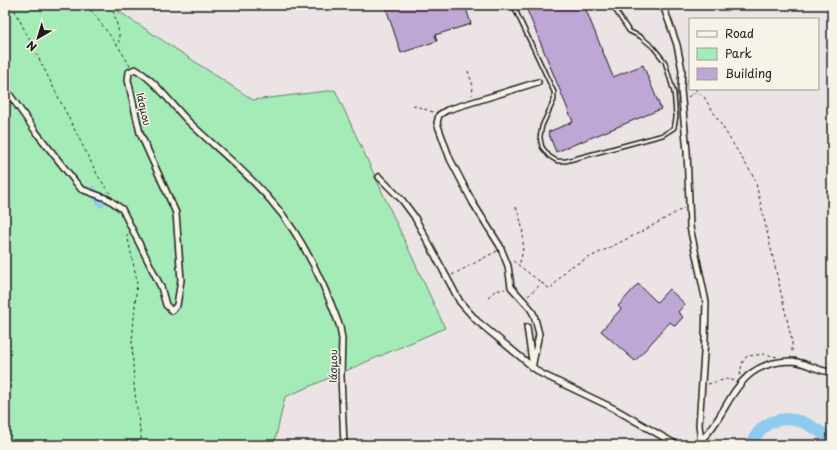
<svg xmlns="http://www.w3.org/2000/svg" width="837" height="450" viewBox="0 0 837 450" font-family="'Playpen Sans',sans-serif">
	<rect width="100%" height="100%" fill="#ece4e4"/>
	<filter id="ink" filterUnits="userSpaceOnUse"><feTurbulence type="fractalNoise" baseFrequency=".025" numOctaves="2"/><feDisplacementMap in="SourceGraphic" scale="8" xChannelSelector="R" yChannelSelector="G"/><feConvolveMatrix kernelMatrix="1 2 1 2 8 2 1 2 1" color-interpolation-filters="sRGB"/></filter>
	<g filter="url(#ink)">
		<!-- green -->
		<path fill="#a5ebb7" stroke="#60846a" d="M5,5H109L253,100L335,90L445,328L285,397L274,445H5Z"/>
		<g fill="none" stroke-linecap="round" stroke-linejoin="round">
			<!-- canal -->
			<path stroke="#8ecaee" stroke-width="7" d="M93,190L101,204"/>
			<!-- river -->
			<path stroke="#8ecaee" stroke-width="12" d="M751,445C761,421 781,414 805,423C814,427 822,434 832,438"/>
		</g>
		<!-- building -->
		<path fill="#bfa7d5" stroke="#1c1c1c" d="M385,5H465L471,24L435,35L437,41L401,53Z
			M525,5H584L613,77L643,65L661,109L556,152L548,132L573,122Z
			M638,284L657,302L669,289L685,304L678,312L683,317L675,326L670,322L635,361L601,331L621,309L618,306Z"/>
		<g fill="none" stroke-linecap="round" stroke-linejoin="round">
			<!-- lane casing -->
			<g stroke="#1c1c1c" stroke-width="5.5">
				<path id="lane" d="M513,5L554,92V100L542,126L540,137L542,147L549,156L557,161H566L663,135L674,128L676,117L674,93L665,62L653,47L641,37L629,31L612,5"/>
			</g>
			<!-- street casing -->
			<g stroke="#1c1c1c" stroke-width="8">
				<path id="street" d="M663,5L677,45L682,70L681,90L687,151L690,227L706,302L705,339L699,425L701,441
					M5,88L36,132L81,189L108,199L122,209L161,287L166,305L172,311L177,305L181,280L176,213L140,133L128,80L129,72L135,69C155,80 173,106 189,122C217,149 247,172 272,202C303,237 324,283 340,327L342,339L341,376L344,445
					M379,177L402,200L414,216L460,302L477,321L540,373L613,408L677,445
					M527,327L532,361
					M532,368L539,334L534,315L530,308L511,287L508,266L500,246L473,203L450,159L437,123L439,115L447,110L538,82
					M695,445C732,418 728,363 790,361C805,361 818,372 832,372"/>
			</g>
			<!-- path -->
			<path stroke="#1c1c1c" stroke-width="1" stroke-dasharray="3 3" stroke-linecap="butt" d="M12,5L98,176L110,193
				M87,5L118,46L130,66
				M112,5L119,33V45
				M134,5L141,10
				M468,71L473,86L472,95
				M687,80L690,83
				M695,89L699,93
				M688,97C694,92 698,92 704,97L755,179L792,341V354
				M413,105L433,112
				M516,207C524,227 526,245 519,265
				M127,234L137,281L132,342L134,386L142,445
				M513,261L547,287L551,289L568,268L641,232L684,208
				M452,275L497,251
				M528,296L542,283
				M488,297L495,291L505,289
				M740,375L742,363L747,356L765,354L777,357
				M708,384L727,379L736,381"/>
			<!-- lane -->
			<use href="#lane" stroke="#f7f3e8" stroke-width="2.5"/>
			<!-- street -->
			<use href="#street" stroke="#f7f3e8" stroke-width="5"/>
		</g>
	</g>
	<g text-anchor="middle" stroke-width="3" stroke-linejoin="round" paint-order="stroke">
		<!-- street labels -->
		<g font-size="10" fill="#1c1c1c" stroke="#f7f3e8">
			<text transform="translate(144 109) rotate(77)" y="4">Ιάσμου</text>
			<text transform="translate(333 366) rotate(-89)" y="4">Ιάσμου</text>
		</g>
	</g>
	<!-- margin -->
	<rect width="837" height="450" fill="none" stroke="#f7f3e8" stroke-width="20"/>
	<rect x="10" y="10" width="817" height="430" fill="none" stroke="#1c1c1c" stroke-width="1.5" filter="url(#ink)"/>
	<!-- legend -->
	<rect x="689" y="18" width="130" height="72" fill="#f7f3e8" stroke="#9f9d96"/>
	<rect x="697" y="31" width="20" height="6" fill="#f7f3e8" stroke="#9f9d96"/>
	<text x="725" y="38" font-size="12" fill="#1c1c1c">Road</text>
	<rect x="697" y="48" width="20" height="12" fill="#a5ebb7" stroke="#9f9d96"/>
	<text x="725" y="58" font-size="12" fill="#1c1c1c">Park</text>
	<rect x="697" y="68" width="20" height="12" fill="#bfa7d5" stroke="#9f9d96"/>
	<text x="725" y="78" font-size="12" fill="#1c1c1c">Building</text>
	<!-- north arrow -->
	<g transform="translate(38 38) rotate(218)" stroke="#f7f3e8" stroke-width="3" paint-order="stroke">
	<path d="M0-3L7 15L0 10L-7 15Z" fill="#1c1c1c"/>
	<text y="-6" font-size="11" font-weight="bold" text-anchor="middle" fill="#1c1c1c">N</text>
	</g>
</svg>
